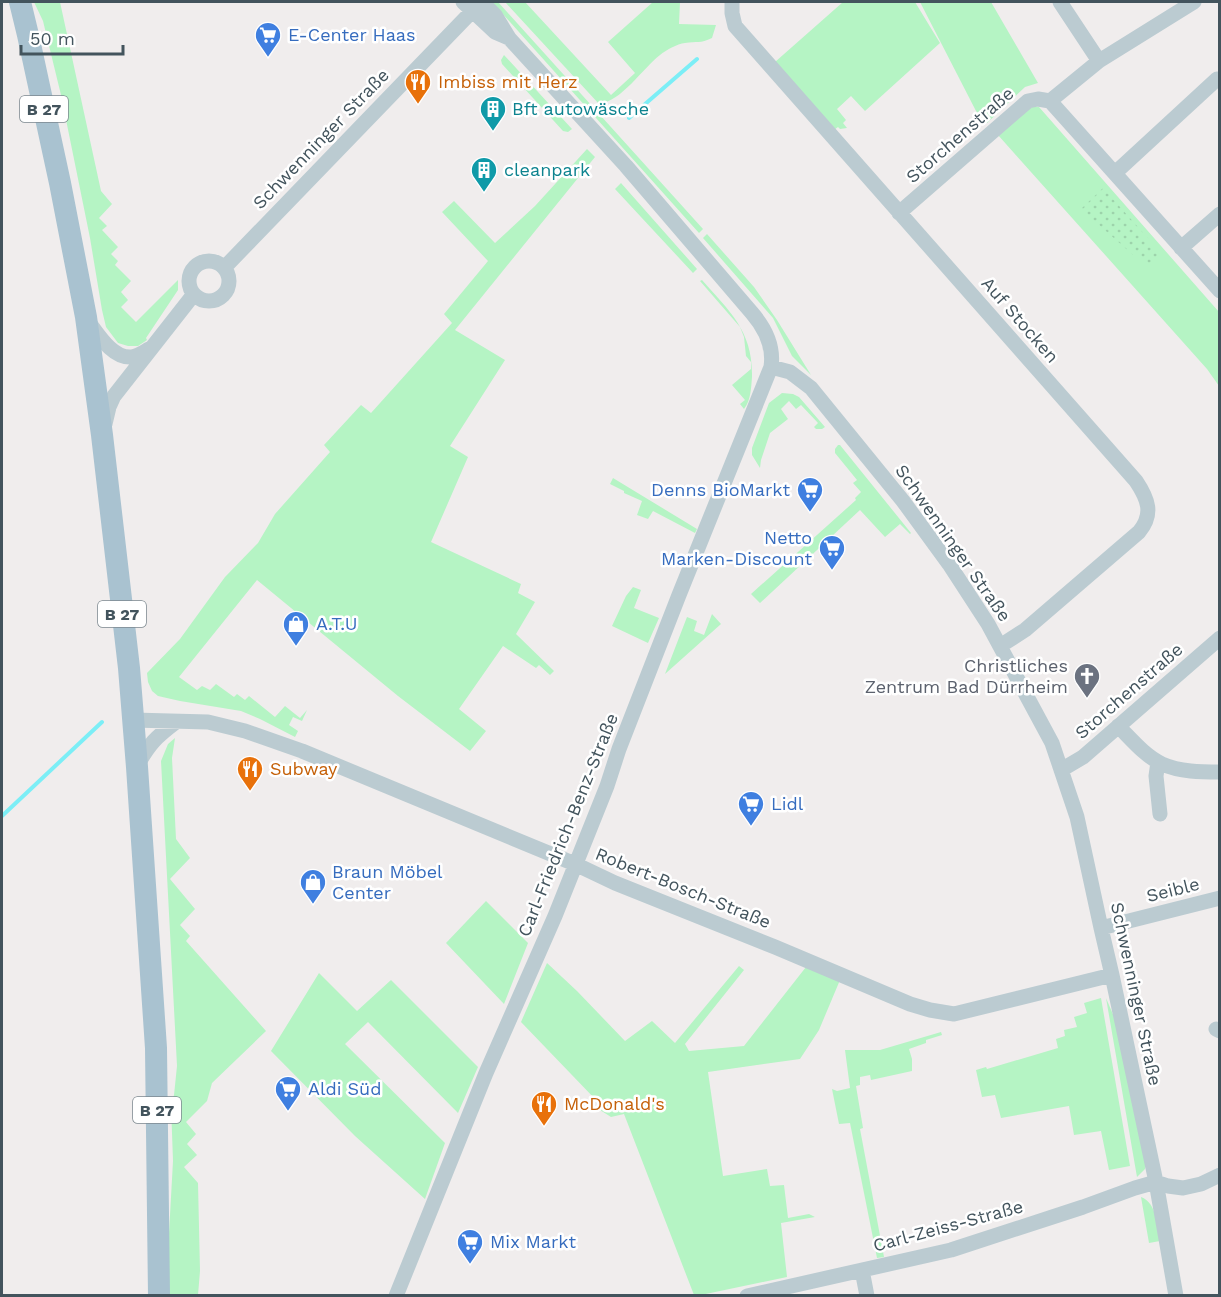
<svg xmlns="http://www.w3.org/2000/svg" width="1221" height="1297" viewBox="0 0 1221 1297" font-family="'Work Sans',sans-serif">
	<defs>
		<pattern id="park-dots" width="8" height="8" patternUnits="userSpaceOnUse" patternTransform="scale(1.5)"><rect width="8" height="8" fill="#b5f4c4"/><path d="M2 2h.1M6 6h.1" fill="none" stroke="#9dd3ab" stroke-width="1.8" stroke-linecap="round"/></pattern>
	</defs>
	<rect width="100%" height="100%" fill="#f0eded"/>
	<!-- grass -->
	<path fill="#b5f4c4" d="M34,2H60L101,191L112,204L99,218L107,226L102,230L118,247L111,254L118,261L115,265L131,281L121,292L128,300L121,307L136,322L178,280V290L146,338L147,340L138,346H128L118,343L106,327L102,310L90,238L61,95L43,21Z
		M492,2H498L703,229L699,233Z
		M505,2H525L611,95L635,73L608,42L653,2H680L679,24L716,25L712,38C700,44 697,41 685,43C677,44 666,50 660,55C642,69 622,101 599,104Z
		M843,2H915L940,43L865,111L851,96L837,109L846,120L843,123L847,128L840,129L838,127L834,130L775,62Z
		M920,2H991L1038,83L1025,87L987,123L976,111Z
		M504,55L572,129L568,132L563,131L502,64L501,60Z
		M1029,107H1039L1219,312V386L1207,369L998,135Z
		M587,149L595,157L455,330L505,360L450,446L468,457L431,542L521,584L518,593L535,602L516,634L554,671L550,675L539,665L536,668L503,646L459,709L486,731L470,751L398,696L257,580L179,677L197,690L202,686L210,690L216,684L234,697L237,694L245,700L249,696L275,717L285,706L300,718L307,710L302,721L293,717L289,725L298,731L295,737L260,719L241,711L180,701L158,696L152,691L148,682L147,673L180,639L225,577L258,543L275,514L330,452L324,445L361,405L371,413L452,323L444,314L488,261L442,212L454,201L495,243L535,206Z
		M621,183L697,269L693,273L615,189Z
		M707,234L754,287L777,320L811,375L792,356L773,318L703,238Z
		M702,280C730,312 753,331 752,377C751,388 751,400 744,409L740,404L745,400L732,385L751,369V362L746,356L744,337L740,327L700,281Z
		M782,393L793,394L799,397L825,427L822,429H816L814,427L818,423L801,405L796,409L789,401L781,409L788,419L770,433L761,460L760,468L752,455V448L769,403Z
		M838,445H840L844,450L911,533L910,534L900,524L885,537L860,510L760,603L751,594L856,500L855,498L861,492L853,483L857,480L835,453V449Z
		M613,478L697,529L695,533L653,511L648,519L637,515L642,501L624,493V491L610,484Z
		M633,587L641,590L634,608L659,618L648,643L612,626L626,596Z
		M712,614L721,624L665,674L687,617L697,621L694,631L704,635Z
		M175,738L172,758L176,839L190,858L170,879L195,909L180,925L190,936L186,941L266,1031L212,1083L207,1101L186,1122L196,1134L187,1144L197,1155L184,1167L198,1183L200,1271L198,1295H169L168,1251L173,1161L171,1105L174,1095L177,1066L161,761L168,744Z
		M486,901L528,943L504,1004L446,943Z
		M547,963L577,991L625,1041L652,1021L675,1043L739,966L744,970L685,1044L689,1051L744,1046L806,967L840,980L819,1030L800,1059L708,1072L723,1176L767,1169L770,1186L784,1185L788,1218L809,1214L815,1217L781,1223L787,1277L701,1295H694L624,1114L611,1117L600,1110L596,1100L521,1022Z
		M319,973L357,1011L391,980L478,1067L458,1113L368,1022L345,1044L445,1143L425,1199L355,1136L271,1051Z
		M1101,998L1130,1166L1109,1170L1101,1131L1074,1135L1069,1106L1001,1118L995,1095L982,1097L976,1070L986,1067L987,1069L1058,1048L1056,1039L1065,1036L1064,1030L1077,1027L1074,1017L1087,1013L1084,1003Z
		M1106,998L1121,1033L1146,1164L1145,1169L1137,1177Z
		M941,1032L942,1035L926,1040V1043L909,1049L912,1059V1071L871,1080L870,1075L860,1077V1085L856,1086L863,1128L860,1129L884,1257L877,1258L850,1123L839,1124L832,1089L837,1091L850,1088L845,1050H880Z
		M1141,1197C1157,1203 1157,1226 1160,1241L1149,1243Z"/>
	<!-- park -->
	<path fill="url(#park-dots)" d="M1103,188L1163,255L1149,269L1081,209Z"/>
	<g fill="none" stroke-linecap="round" stroke-linejoin="round">
		<!-- stream -->
		<path stroke="#7ceef6" stroke-width="4" d="M629,118L697,59
			M2,816L102,722"/>
		<!-- street -->
		<path stroke="#bbcbd1" stroke-width="15" d="M463,2L495,32L509,38
			M732,2V13L735,26L1136,481C1148,499 1154,514 1139,532L1025,630L1000,646
			M1060,2L1099,61
			M1050,101L1099,61L1194,2
			M1115,173L1217,79
			M899,213L1028,101L1038,99L1050,101L1220,291
			M1181,248L1220,214
			M189 281a20 20 0 1 1 40 0a20 20 0 1 1-40 0Z
			M224,268L481,2
			M88,321C98,334 112,358 131,357C137,357 144,352 149,349
			M771,367L790,372L811,388L903,501L949,564L988,624L1052,743L1077,817L1101,928L1112,975L1156,1182L1176,1296
			M105,424L109,407L114,396L194,294
			M133,720L208,722L245,731L302,751L575,864L615,883L775,947L910,1004L930,1010L954,1014L1112,975
			M1118,726C1132,740 1145,756 1162,764C1180,772 1201,772 1220,772
			M1158,762L1156,776L1160,814
			M137,766C149,744 156,737 176,722
			M1061,770L1083,757L1220,638
			M1101,928L1220,898
			M1216,1029L1220,1031
			M862,1270L867,1296
			M396,1296L486,1073L555,916L607,786L619,749L679,595L771,367C774,347 765,328 752,313L626,166L509,38L495,15L482,2
			M747,1296L951,1250L1083,1207L1135,1188L1156,1182L1168,1186L1183,1188L1201,1184L1220,1175"/>
		<!-- primary -->
		<path stroke="#a9c2d0" stroke-width="22" d="M20,2L28,35L60,183L86,317L102,435L129,668L137,767L156,1048L159,1296"/>
	</g>
	<!-- icons -->
	<defs>
		<g id="supermarket-pin" transform="scale(1.35)"><path d="M0 17L-7.5 6A9.5 9.5 0 1 1 7.5 6Z" fill="#3f7fe0" stroke="#fff"/><path d="M-6-5.5h2.5l.6 2H6L4.5 2H-2.5L-4.4-4H-6ZM-1.5 3.2a1.3 1.3 0 1 0 .1 0ZM3 3.2a1.3 1.3 0 1 0 .1 0Z" fill="#fff"/></g>
		<g id="restaurant-pin" transform="scale(1.35)"><path d="M0 17L-7.5 6A9.5 9.5 0 1 1 7.5 6Z" fill="#e8710a" stroke="#fff"/><path d="M-5-6h1v4h1v-4h1v4h1v-4h1v5L-1.5 .5V6h-2V.5L-5-1ZM5-6V6H3V1.5H1.5Q1.5-4 5-6Z" fill="#fff"/></g>
		<g id="building-pin" transform="scale(1.35)"><path d="M0 17L-7.5 6A9.5 9.5 0 1 1 7.5 6Z" fill="#0f9aa8" stroke="#fff"/><path d="M-4-6H4V6H1V3H-1V6H-4ZM-2.5-4.3h1.7v1.8h-1.7ZM.8-4.3h1.7v1.8H.8ZM-2.5-1h1.7V.8h-1.7ZM.8-1h1.7V.8H.8Z" fill="#fff"/></g>
		<g id="shop-pin" transform="scale(1.35)"><path d="M0 17L-7.5 6A9.5 9.5 0 1 1 7.5 6Z" fill="#3f7fe0" stroke="#fff"/><path d="M-5-2.5h2.3a2.7 3.5 0 0 1 5.4 0H5L5.5 6h-11ZM-1.5-2.5h3a1.5 2.3 0 0 0-3 0Z" fill="#fff"/></g>
		<g id="church-pin" transform="scale(1.35)"><path d="M0 17L-7.5 6A9.5 9.5 0 1 1 7.5 6Z" fill="#6b7280" stroke="#fff"/><path d="M-1.2-6h2.4v3.5h3.3v2.4h-3.3V6h-2.4V-.1h-3.3v-2.4h3.3Z" fill="#fff"/></g>
	</defs>
	<g fill-rule="evenodd">
		<use href="#supermarket-pin" x="268" y="35"/>
		<use href="#restaurant-pin" x="418" y="82"/>
		<use href="#building-pin" x="493" y="109"/>
		<use href="#building-pin" x="484" y="170"/>
		<use href="#supermarket-pin" x="810" y="490"/>
		<use href="#supermarket-pin" x="832" y="548"/>
		<use href="#shop-pin" x="296" y="624"/>
		<use href="#church-pin" x="1087" y="676"/>
		<use href="#restaurant-pin" x="250" y="769"/>
		<use href="#supermarket-pin" x="751" y="804"/>
		<use href="#shop-pin" x="313" y="882"/>
		<use href="#supermarket-pin" x="288" y="1089"/>
		<use href="#restaurant-pin" x="544" y="1104"/>
		<use href="#supermarket-pin" x="470" y="1242"/>
	</g>
	<g text-anchor="middle" stroke-width="5" stroke-linejoin="round" paint-order="stroke">
		<!-- shield labels -->
		<g fill="#fff" stroke="#7b878e" stroke-width="1.5">
			<rect x="20" y="96" width="48" height="26" rx="4.5"/>
			<rect x="98" y="601" width="48" height="26" rx="4.5"/>
			<rect x="133" y="1097" width="48" height="26" rx="4.5"/>
		</g>
		<g font-size="16" font-weight="bold" fill="#43545d">
			<text x="44" y="115">B 27</text>
			<text x="122" y="620">B 27</text>
			<text x="157" y="1116">B 27</text>
		</g>
		<!-- shop labels -->
		<g font-size="18" fill="#366cbe" stroke="#fff" text-anchor="start">
			<text x="288" y="41">E-Center Haas</text>
			<text x="790" y="496" text-anchor="end">Denns BioMarkt</text>
			<text x="812" y="544" text-anchor="end">Netto<tspan x="812" dy="21">Marken-Discount</tspan></text>
			<text x="316" y="630">A.T.U</text>
			<text x="771" y="810">Lidl</text>
			<text x="332" y="878">Braun Möbel<tspan x="332" dy="21">Center</tspan></text>
			<text x="308" y="1095">Aldi Süd</text>
			<text x="490" y="1248">Mix Markt</text>
		</g>
		<!-- food labels -->
		<g font-size="18" fill="#c56008" stroke="#fff" text-anchor="start">
			<text x="438" y="88">Imbiss mit Herz</text>
			<text x="270" y="775">Subway</text>
			<text x="564" y="1110">McDonald's</text>
		</g>
		<!-- culture labels -->
		<g font-size="18" fill="#0d838f" stroke="#fff" text-anchor="start">
			<text x="512" y="115">Bft autowäsche</text>
			<text x="504" y="176">cleanpark</text>
		</g>
		<!-- street labels -->
		<g font-size="18" fill="#43545d" stroke="#fff">
			<text transform="translate(960 135) rotate(-41)" y="6">Storchenstraße</text>
			<text transform="translate(321 139) rotate(-46)" y="6">Schwenninger Straße</text>
			<text transform="translate(1020 320) rotate(49)" y="6">Auf Stocken</text>
			<text transform="translate(953 543) rotate(55)" y="6">Schwenninger Straße</text>
			<text transform="translate(1129 691) rotate(-41)" y="6">Storchenstraße</text>
			<text transform="translate(568 825) rotate(-68)" y="6">Carl-Friedrich-Benz-Straße</text>
			<text transform="translate(683 888) rotate(22)" y="6">Robert-Bosch-Straße</text>
			<text transform="translate(1173 890) rotate(-14)" y="6">Seible</text>
			<text transform="translate(1136 994) rotate(78)" y="6">Schwenninger Straße</text>
			<text transform="translate(948 1226) rotate(-15)" y="6">Carl-Zeiss-Straße</text>
		</g>
		<!-- worship labels -->
		<g font-size="18" fill="#5b616d" stroke="#fff" text-anchor="end">
			<text x="1068" y="672">Christliches<tspan x="1068" dy="21">Zentrum Bad Dürrheim</tspan></text>
		</g>
	</g>
	<!-- border -->
	<rect width="1221" height="1297" fill="none" stroke="#43545d" stroke-width="6"/>
	<!-- scale -->
	<path d="M21 45v9h102v-9" fill="none" stroke="#43545d" stroke-width="3"/>
	<text x="30" y="45" font-size="18" fill="#43545d" stroke="#ffffff" stroke-width="4.5" paint-order="stroke">50 m</text>
</svg>
